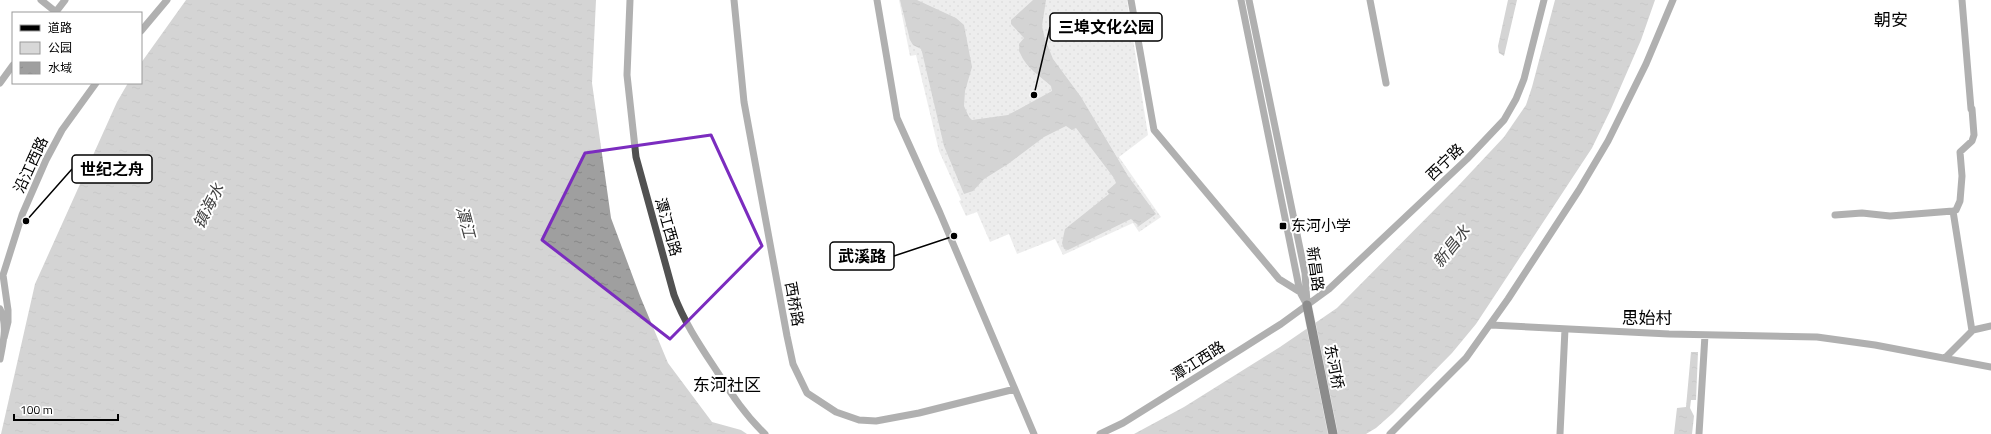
<svg xmlns="http://www.w3.org/2000/svg" width="1991" height="434" viewBox="0 0 1991 434" font-family="'Titillium Web','Noto Sans SC',sans-serif">
	<defs>
		<pattern id="green-dots" width="8" height="8" patternUnits="userSpaceOnUse"><rect width="8" height="8" fill="#d8d8d8"/><path d="M2 2h.1M6 6h.1" fill="none" stroke="#b8b8b8" stroke-width="1.8" stroke-linecap="round"/></pattern>
		<pattern id="water-ripples" width="26" height="14" patternUnits="userSpaceOnUse"><rect width="26" height="14" fill="#9f9f9f"/><path d="M2 4q2-2 4 0t4 0M15 11q2-2 4 0t4 0" fill="none" stroke="#878787"/></pattern>
	</defs>
	<rect width="100%" height="100%" fill="#fff"/>
	<!-- green -->
	<path fill="url(#green-dots)" d="M899,0H1127L1148,135L1119,157L1161,217L1139,232L1133,223L1063,255L1055,239L1017,254L1009,234L990,242L977,212L966,216L959,201L961,200L939,151L916,55L910,56Z"/>
	<!-- water -->
	<path fill="url(#water-ripples)" d="M186,0H596L592,83L611,218L640,296L668,363L712,422L741,430L747,434H1L35,284L117,102L128,83H141V63Z
		M900,0H917L956,18L964,25L972,67L965,91L964,106L969,117L972,120L1008,115L1052,91L1051,86C1040,76 1026,68 1020,53C1018,50 1020,48 1019,44L1024,38L1011,24V20L1033,0H1046L1042,26L1045,39L1053,59L1081,97L1128,176L1156,214L1139,226L1131,219L1068,250L1064,249L1062,243L1065,229L1109,194L1107,191L1116,183L1114,178L1076,128L1072,130L1066,126L1044,137L1008,164L984,179L973,191L964,194L944,146L922,52L921,49L913,45L910,40Z
		M1508,0H1517L1504,56L1499,53L1498,46Z
		M1555,0H1655L1641,40L1611,109L1592,148L1476,324L1452,353L1393,413L1376,428L1366,434H1134L1184,407L1280,347L1337,308L1459,185L1504,137L1526,105L1532,87Z
		M1691,352H1698L1696,400H1691L1690,408L1694,416L1692,434H1674L1677,408L1686,407Z"/>
	<g fill="none" stroke-linecap="round" stroke-linejoin="round">
		<!-- major casing -->
		<g stroke="#dbdbdb" stroke-width="10">
			<path id="major" d="M1307,305L1333,434"/>
		</g>
		<!-- minor -->
		<path stroke="#515151" stroke-width="7" d="M41,0L56,12
			M630,0L627,75L636,157L674,295C685,324 701,347 718,373C732,395 746,416 765,434
			M734,0L744,102L787,336L793,364L807,393L836,412L859,420L876,421L919,413L1015,389
			M877,0L897,118L940,213L1034,434
			M1131,0L1154,130L1279,279L1300,292
			M1241,0L1300,292L1307,305
			M1249,0L1305,273L1307,303
			M1370,0L1386,83
			M1962,0L1971,109
			M55,13L65,0
			M141,31L167,0
			M0,83L13,65
			M1953,211L1956,210L1960,201L1962,176L1960,152L1972,141L1974,135L1972,109
			M1835,215L1862,213L1890,216L1953,211L1972,331
			M0,309C8,325 3,343 0,359
			M1491,325L1669,334L1817,337L1875,345L1991,367
			M4,338L8,322V310L3,275L22,215L46,160L62,130L96,83
			M1945,358L1973,330L1991,326
			M1100,434L1123,423L1243,348L1281,324L1329,289L1467,159L1504,120L1516,99L1524,79L1544,0
			M1390,434L1466,358L1508,299L1579,190L1608,141L1646,64L1673,0
			M1560,434L1565,329
			M1699,434L1705,335"/>
		<!-- major -->
		<use href="#major" stroke="#000" stroke-width="9"/>
	</g>
	<!-- marked area -->
	<path d="M0 0H1991V434H0ZM711,135L762,246L670,339L542,240L585,153Z" fill="#fff" fill-opacity=".55" fill-rule="evenodd"/>
	<path fill="none" stroke="#7b2cbf" stroke-width="3" stroke-linejoin="round" d="M711,135L762,246L670,339L542,240L585,153Z"/>
	<!-- markers -->
	<rect fill="#000" stroke="#fff" stroke-width="1.5" x="1279" y="222" width="8" height="8" rx="2"/>
	<g text-anchor="middle" stroke-width="4" stroke-linejoin="round" paint-order="stroke">
		<!-- street labels -->
		<g font-size="15" fill="#000" stroke="#fff">
			<text transform="translate(1445 162) rotate(-44)" y="5">西宁路</text>
			<text transform="translate(31 165) rotate(-65)" y="5">沿江西路</text>
			<text transform="translate(668 227) rotate(74)" y="5">潭江西路</text>
			<text transform="translate(1315 269) rotate(82)" y="5">新昌路</text>
			<text transform="translate(794 304) rotate(80)" y="5">西桥路</text>
			<text transform="translate(1198 361) rotate(-32)" y="5">潭江西路</text>
			<text transform="translate(1334 367) rotate(79)" y="5">东河桥</text>
		</g>
		<!-- poi labels -->
		<g font-size="15" fill="#000" stroke="#fff" text-anchor="start">
			<text x="1291" y="231">东河小学</text>
		</g>
		<!-- water labels -->
		<g font-size="16" font-style="italic" fill="#404040" stroke="#fff">
			<text transform="translate(208 206) rotate(-63)" y="6">镇海水</text>
			<text transform="translate(466 222) rotate(75)" y="6">潭江</text>
			<text transform="translate(1451 246) rotate(-51)" y="6">新昌水</text>
		</g>
		<!-- quarter labels -->
		<g font-size="17" fill="#000" stroke="#fff">
			<text x="1891" y="26">朝安</text>
			<text x="1647" y="324">思始村</text>
			<text x="727" y="391">东河社区</text>
		</g>
	</g>
	<!-- callouts -->
	<path fill="none" stroke="#000" stroke-width="1.5" d="M1034 95L1050 27M26 221L72 169M954 236L894 256"/>
	<g fill="#000" stroke="#fff" stroke-width="1.5">
		<circle cx="1034" cy="95" r="4"/>
		<circle cx="26" cy="221" r="4"/>
		<circle cx="954" cy="236" r="4"/>
	</g>
	<g fill="#fff" stroke="#000" stroke-width="1.5">
		<rect x="1050" y="13" width="112" height="28" rx="4"/>
		<rect x="72" y="155" width="80" height="28" rx="4"/>
		<rect x="830" y="242" width="64" height="28" rx="4"/>
	</g>
	<g font-size="16" text-anchor="middle" font-weight="bold" fill="#000">
		<text x="1106" y="33">三埠文化公园</text>
		<text x="112" y="175">世纪之舟</text>
		<text x="862" y="262">武溪路</text>
	</g>
	<!-- legend -->
	<rect x="12" y="12" width="130" height="72" fill="#ffffff" stroke="#999999"/>
	<rect x="20" y="25" width="20" height="6" fill="#000000" stroke="#999999"/>
	<text x="48" y="32" font-size="12" fill="#000000">道路</text>
	<rect x="20" y="42" width="20" height="12" fill="#d8d8d8" stroke="#999999"/>
	<text x="48" y="52" font-size="12" fill="#000000">公园</text>
	<rect x="20" y="62" width="20" height="12" fill="url(#water-ripples)" stroke="#999999"/>
	<text x="48" y="72" font-size="12" fill="#000000">水域</text>
	<!-- scale -->
	<path d="M14 414v6h104v-6" fill="none" stroke="#000000" stroke-width="2"/>
	<text x="20" y="414" font-size="12" fill="#000000" stroke="#ffffff" stroke-width="3" paint-order="stroke">100 m</text>
</svg>
